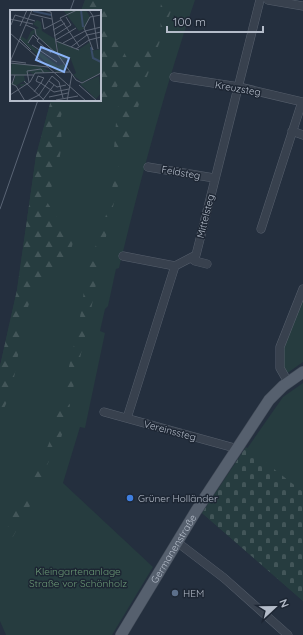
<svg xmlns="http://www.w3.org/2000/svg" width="303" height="635" viewBox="0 0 303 635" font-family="Quicksand,sans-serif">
	<defs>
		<pattern id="forest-firs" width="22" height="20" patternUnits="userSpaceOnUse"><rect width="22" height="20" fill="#263c3f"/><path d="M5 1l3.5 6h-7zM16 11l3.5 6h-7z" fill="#435659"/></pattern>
		<pattern id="cemetery-stones" width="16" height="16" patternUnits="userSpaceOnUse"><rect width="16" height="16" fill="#263c3f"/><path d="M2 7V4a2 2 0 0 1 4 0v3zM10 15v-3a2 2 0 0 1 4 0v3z" fill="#435659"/></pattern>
	</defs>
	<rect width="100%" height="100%" fill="#242f3e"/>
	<!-- green -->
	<path fill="#263c3f" d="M85,0H195C165,88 141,177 119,268L116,269L108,306L105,309L100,331L105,333L85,428L80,427L63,483L153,567L112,635H6L0,621V366L17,290L36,156L51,100H100V11H81Z
		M303,294V362L286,374C275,348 293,318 303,294Z
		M303,383V601L202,513L283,397Z"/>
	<!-- forest -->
	<path fill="url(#forest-firs)" d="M85,0H109C100,20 121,44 129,62L112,97H100V11H81Z
		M162,0H175L145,82L126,151L114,149L117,109L138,56L142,55C145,51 150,50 154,46C166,33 157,14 162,0Z
		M51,100H66L60,119L62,144L59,161L47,202L73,242L67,266L47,279H37C31,296 26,313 22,330C18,352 14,398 0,414V366L17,290L36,156Z
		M124,160L104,245L102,251L96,253L94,251L107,212L115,174L120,162Z
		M92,261L100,263L91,310L72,393L65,395L63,392L79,324L87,271Z
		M63,401L68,402L70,405L61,438L47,465L40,464L38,462C53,445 53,424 60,403Z
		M36,471L46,472L43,482L35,487L30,485Z
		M34,492L31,504L10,542C0,528 20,497 34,492Z"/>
	<!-- cemetery -->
	<path fill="url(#cemetery-stones)" d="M246,447L303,492V601L202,513Z"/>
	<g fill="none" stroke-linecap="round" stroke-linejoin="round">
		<!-- minor casing -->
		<g stroke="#565f6c" stroke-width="9">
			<path id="minor" d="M268,0L303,6
				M174,77L239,87L303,102
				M292,131L303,135
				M148,167L214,178
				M261,229L302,102
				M123,256L175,266
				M191,258L195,261L207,264
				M288,382L280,368V347L303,289
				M104,412L231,447L235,450
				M127,418L175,266L196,255L260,0
				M177,542L224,578L288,635"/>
		</g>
		<!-- major casing -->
		<g stroke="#414a57" stroke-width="12">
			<g id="major">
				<path id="s1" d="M121,635L196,511L269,400L283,386L303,372"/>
			</g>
		</g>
		<!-- minor -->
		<use href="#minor" stroke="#38414e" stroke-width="8"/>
		<!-- major -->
		<use href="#major" stroke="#56606e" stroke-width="11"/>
		<!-- tram -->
		<path stroke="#5a6575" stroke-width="1" d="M70,11L74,0
			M0,209L38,100"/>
	</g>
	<!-- markers -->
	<circle fill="#3f7fe0" stroke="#1d2633" stroke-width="1.5" cx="130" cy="498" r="4"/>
	<circle fill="#5c6f8a" stroke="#1d2633" stroke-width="1.5" cx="175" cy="593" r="4"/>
	<g text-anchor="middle" stroke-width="3" stroke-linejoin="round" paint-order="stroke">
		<!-- street labels -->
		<g font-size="10" fill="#b4bcc9" stroke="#1d2633">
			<text transform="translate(238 88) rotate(10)" y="4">Kreuzsteg</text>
			<text transform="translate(181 172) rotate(10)" y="4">Feldsteg</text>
			<text transform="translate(205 216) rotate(-76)" y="4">Mittelsteg</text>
			<text transform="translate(170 430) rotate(15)" y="4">Vereinssteg</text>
			<text dy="4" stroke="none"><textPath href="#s1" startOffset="101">Germanenstraße</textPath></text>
		</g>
		<!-- poi labels -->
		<g font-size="10" fill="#b4bcc9" stroke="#1d2633" text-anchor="start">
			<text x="138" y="502">Grüner Holländer</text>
			<text x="183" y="597">HEM</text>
		</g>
		<!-- park labels -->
		<g font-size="10" fill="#6b9a76" stroke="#1d2633">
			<text x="78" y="575">Kleingartenanlage<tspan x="78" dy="12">Straße vor Schönholz</tspan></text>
		</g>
	</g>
	<!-- overview -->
	<g transform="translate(10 10)">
		<rect width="91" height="91" fill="#242f3e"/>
		<path d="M53,0H76L80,7L74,19L69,21ZM27,10L31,12L32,21L45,29L47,45L24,23L18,33L48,56L54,54L57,58L54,61L47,62L10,29L11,26L17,30L21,21L29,18L23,14ZM47,31L68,40L80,32V41L91,39V63L72,72L63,65L66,63L60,47L52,51L48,45ZM2,53L29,56L42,62L23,64L20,62L16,65L17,69L16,65L14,66L16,74L11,77L10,74H15L14,71L7,75L8,78L6,75H0L5,69V66L0,64Z" fill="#263c3f"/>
		<path d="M89,66L91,83L86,89L70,74Z" fill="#263c3f"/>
		<path fill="none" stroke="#394c67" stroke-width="2" d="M71,0L73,17M23,1L41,5M81,37L83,48L91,52"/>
		<path fill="none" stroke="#5e6776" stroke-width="1" d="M33,0L41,2L48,45L66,70L72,73L91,63M67,0L50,8L69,36M79,0L83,6L88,39M21,4L42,9M32,8L34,19L51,10M0,9L23,14M1,15L5,5L25,11M16,15L25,19L26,25L48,45M10,16L17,0M43,20L55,13M0,23L76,91M77,24L83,40L82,38M77,25L74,18L80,7L91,5M44,26L61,15L56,7M29,28L27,31L41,43M10,29L21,40M46,30L66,18M46,31L69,40M18,33L23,25L28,30M53,33L75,21L91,17M22,35L47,52M61,37L77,25L91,22M66,39L79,30L91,27M0,51L16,53M0,52L22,0M0,53L38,57M0,65H24M5,65L2,74L6,76L15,91M42,66L49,72L53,88M14,71L35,91M39,71L47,77L56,75M19,72L17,61L31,59L34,63M69,75L87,91M24,82L27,78L28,77L30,74L31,73L33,69L34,68L28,66L26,71L30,73H31L32,74L44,82L59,79M0,85L20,72L25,63L60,62M39,87L58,83M46,90L68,86M17,91L29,85L42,66M32,91L44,75M57,91L62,64"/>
		<path fill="#8ab4f8" fill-opacity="0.15" stroke="#8ab4f8" stroke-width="2" d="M31,37L59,48L54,62L26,50Z"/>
		<rect width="91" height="91" fill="none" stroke="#b4bcc9" stroke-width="2"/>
	</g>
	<!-- north arrow -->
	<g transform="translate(275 607) rotate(68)" stroke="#1d2633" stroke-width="3" paint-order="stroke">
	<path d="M0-3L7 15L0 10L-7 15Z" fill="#b4bcc9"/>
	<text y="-6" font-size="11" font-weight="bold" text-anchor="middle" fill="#b4bcc9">N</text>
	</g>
	<!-- scale -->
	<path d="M167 26v6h96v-6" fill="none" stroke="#b4bcc9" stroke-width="2"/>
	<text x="173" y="26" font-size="12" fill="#b4bcc9" stroke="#1d2633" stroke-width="3" paint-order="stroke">100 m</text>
</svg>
